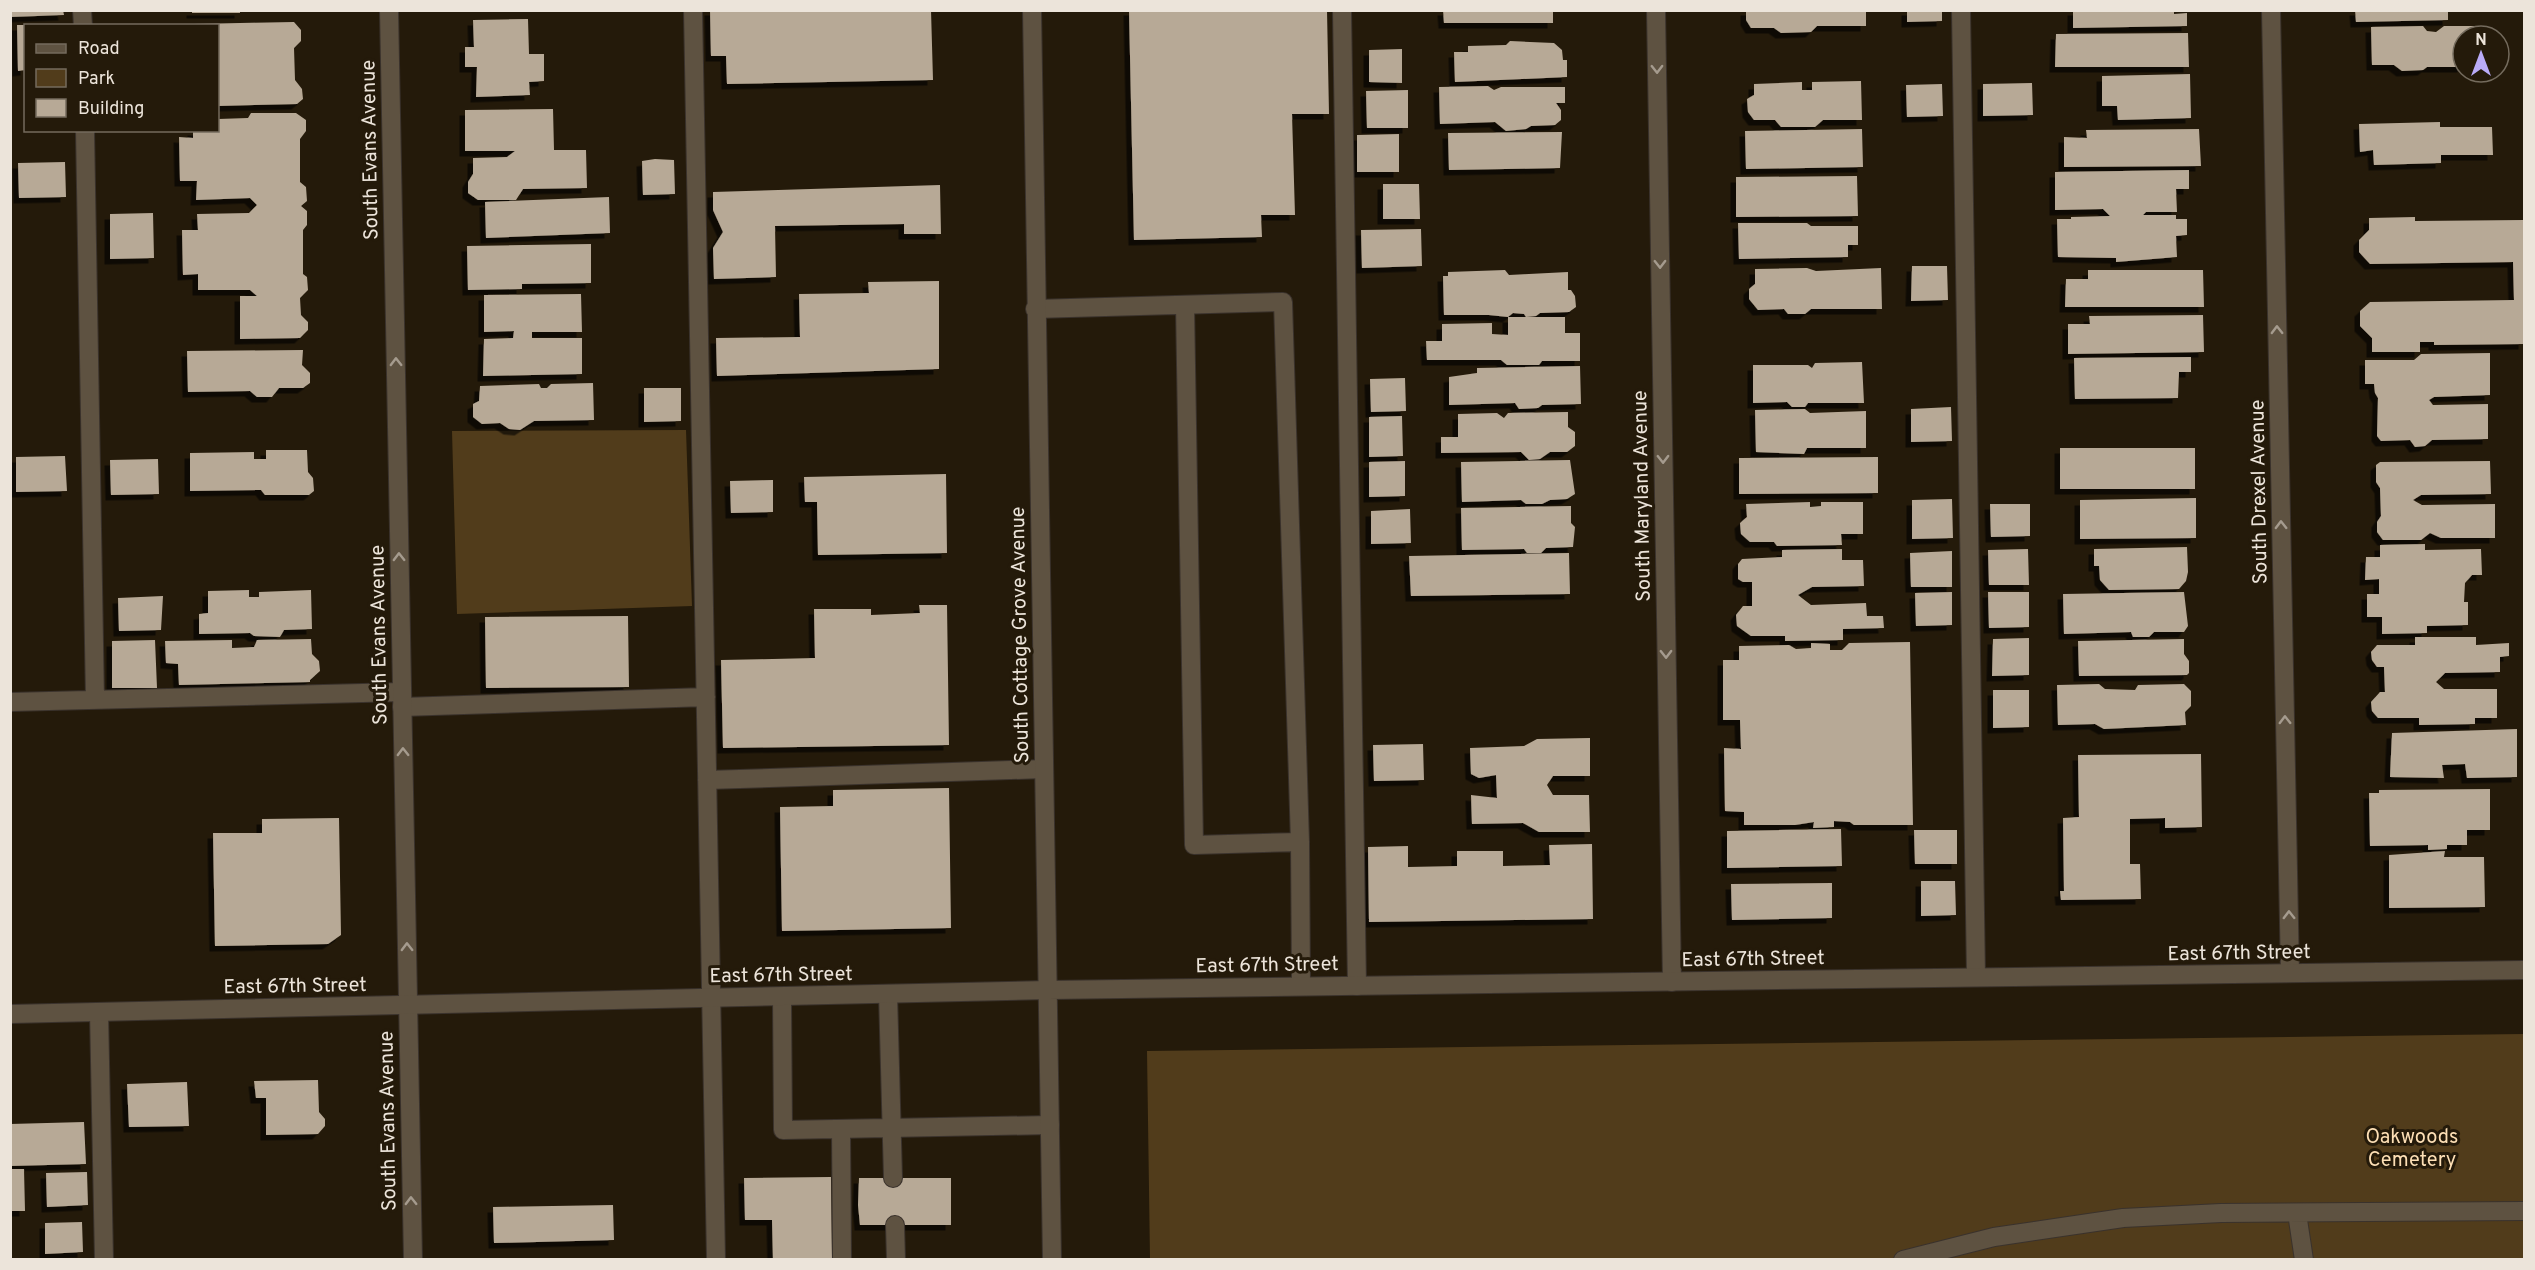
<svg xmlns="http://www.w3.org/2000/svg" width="2535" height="1270" viewBox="0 0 2535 1270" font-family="Overpass,sans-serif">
	<defs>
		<filter id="shadow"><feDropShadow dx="-5.5" dy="5.5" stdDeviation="0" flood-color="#0009"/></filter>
	</defs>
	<rect width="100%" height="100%" fill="#241a0a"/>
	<!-- green -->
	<path fill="#513c1b" d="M686,430L692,606L457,614L452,431Z
		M2524,1034V1259H1150L1147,1051Z"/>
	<!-- building -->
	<path fill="#b7a996" filter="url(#shadow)" d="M10,10H63L64,15L10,17Z
		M192,10H240V13H192Z
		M710,10H931L933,80L727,84L726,56H711Z
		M1129,10H1327L1329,114H1292L1295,215H1261L1262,237L1134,240Z
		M1443,10H1553V23H1444Z
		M1746,10H1866V26H1817L1811,32L1781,33L1774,28H1751L1746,20Z
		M1907,10H1942V21L1907,22Z
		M2073,10H2174V14L2187,13V26L2073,28Z
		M2355,10H2448V20L2356,22Z
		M528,19L529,54H544V81L529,82L530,95L476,97L477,67H465V47H474L473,20Z
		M294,22L301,30V41L294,48L295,80L302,89L303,99L297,104L218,106V26H194V24Z
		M17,25H26V70L18,71Z
		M2423,26L2427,31L2436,32L2444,26H2478V36H2463V67H2427L2423,70L2402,71L2394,65H2372L2371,27Z
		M2188,33L2189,67H2055L2056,34Z
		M1510,41L1554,43L1562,50L1563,60H1567V77L1455,82L1454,52H1468V46L1506,45Z
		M1402,49V83L1369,82V50Z
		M2190,74L2191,118L2118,120L2117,106H2102V76Z
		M1861,81L1862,120H1823L1815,127H1781L1775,120H1754L1748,112L1747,99L1754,95V84L1802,82V90H1812V82Z
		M2032,83L2033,115L1983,116V84Z
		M1942,84L1943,116L1907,117L1906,85Z
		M1488,86L1494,90L1501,87H1565V103H1556L1561,110V120L1555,125L1531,126L1526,129L1506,131L1495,122L1440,124L1439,87Z
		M1408,90V128H1367L1366,91Z
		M553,109L554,150H586L587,188L523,189L516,200H478L468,193V182L473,174V158L507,157L515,151H465V110Z
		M251,113H296L306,120V131L300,139V182L306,187L307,201L301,206L307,211V225L303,230V274L307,277L308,290L300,298L301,315L308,322V330L300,338L240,339V296H257L250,290H198V274L183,275L182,230H198L197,214L249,213L257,205L250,198L196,200L197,181H180L179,137L193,138V130H218V119L248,118Z
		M2440,122V127H2492L2493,155H2441V163L2374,165L2373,150L2360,152L2359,124Z
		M1862,129L1863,167L1746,169L1745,131Z
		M2199,129L2201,166L2064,167V137L2087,138L2086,130Z
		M1562,132L1560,168L1449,170L1448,133Z
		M1399,134V172H1357V135Z
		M655,159L674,160L675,194L643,195L642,161Z
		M65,162L66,197L19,198L18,163Z
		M2189,170V189H2176L2177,212H2146L2143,215H2176V219H2187V235L2176,236L2177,257L2116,262V258L2058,257L2057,219H2071V217L2110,216L2103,209L2055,210V172Z
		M1857,176L1858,216L1736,217V177Z
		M1383,184H1419L1420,219H1383Z
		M940,185L941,234H904V224L775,226L776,277L714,279L713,248L723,232L713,210V192Z
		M609,197L610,233L486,238L485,202Z
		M153,213L154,258L110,259V214Z
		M2415,217V221L2524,220V344L2434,345V342H2420V352H2372V338L2360,326V311L2370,302L2514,300L2513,262L2370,264L2359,252V240L2369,230V218Z
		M1738,223H1807L1811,226H1858V245H1848V257L1739,259Z
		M1421,229L1422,266L1362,268L1361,230Z
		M591,244V283L522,284V289L468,290L467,246Z
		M1912,266H1947L1948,300L1911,301Z
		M1807,268L1816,271L1881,268L1882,309H1811L1805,314H1788L1784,309L1758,310L1749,299V289L1755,284V269Z
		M1505,270L1509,275L1568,272V290H1571L1575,296L1576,307L1569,312L1540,313L1536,316L1526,317L1524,314L1513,313L1508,317H1565V333H1580V361H1542L1539,365H1507L1501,360H1427L1426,341H1442V324L1492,323V334L1508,335V317L1489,315H1444L1443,276H1448V272Z
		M2088,270H2203L2204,307H2065L2066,279H2088Z
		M939,281V369L717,376L716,338L800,337L799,294L869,293L868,282Z
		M581,294L582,332H532V338H582V374L483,376L484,339L513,338L514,331L484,332V295Z
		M2203,315L2204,352L2068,354V324H2090L2089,316Z
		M303,350L302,365L310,373V383L303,388H279L272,397H257L250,391L188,392L187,351Z
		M2490,353V395L2434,397L2429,400L2433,405L2488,404V439L2432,440L2425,446L2415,447L2410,440L2381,441L2377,436L2378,398L2375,393L2374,384H2365V360H2414L2421,354Z
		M2191,357V372H2179L2178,398L2075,399L2074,358Z
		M1862,362L1864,403H1808L1805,407H1792L1787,402L1753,403V365H1808L1812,368L1815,363Z
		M1580,366L1581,404L1542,405L1538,408L1519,409L1515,403L1449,405V377L1477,373V368Z
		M1405,378L1406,411L1371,412L1370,379Z
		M593,383L594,420L534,421L520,430L509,429L500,423L482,424L473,417V404L479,401L480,386L539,384L541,388H547L551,384Z
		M644,388H681V421L644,422Z
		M1951,407L1952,441L1911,442V409Z
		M1805,409L1810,413L1866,411V448H1807L1804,454L1756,452L1755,410Z
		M1568,412V427L1575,432V446L1567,452H1550L1540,459L1529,460L1521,452L1441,453V437H1458V414L1497,413L1504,418L1508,413Z
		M1402,416L1403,456L1369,457V417Z
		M2060,448H2195V489H2060Z
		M266,450H307L308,472L313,478L314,491L309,495H265L261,490L190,491V453L254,452V459H266Z
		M65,456L67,491L16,492V457Z
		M1878,457V493L1739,494V458Z
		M158,459L159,494L111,495L110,460Z
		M1570,460L1575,494L1567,499L1550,500L1542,504H1526L1521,500L1462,502L1461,462Z
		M1405,461V496L1369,497V462Z
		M2490,461L2491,494L2421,495L2413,500L2422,505L2495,504V538H2441L2430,533L2421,540H2383L2377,532V522L2381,516L2380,488L2376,482V465L2380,462Z
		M946,474L947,553L818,555L817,502H805L804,477Z
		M773,480V512L731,513L730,481Z
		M2196,498V538L2080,539V500Z
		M1952,499L1953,538L1912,539V500Z
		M1810,502V507L1821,506V502H1863V534H1841L1842,545L1777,546L1774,542H1750L1741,534L1740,523L1747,517L1746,504Z
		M1990,504H2030V536L1991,537Z
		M1571,506V523L1575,527L1573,547L1546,548L1541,553H1527L1524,549L1462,550L1461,508Z
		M1410,509L1411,543L1371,544V511Z
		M2425,544V550L2481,549L2482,575H2472L2465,583L2464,602H2468V625L2427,626V633L2382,634V617H2367V594H2379V579L2365,580L2366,557H2380V545Z
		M2187,547L2188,572L2186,581L2179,589L2109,590L2100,580L2099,566H2094V549Z
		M1842,549V560H1863L1864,586L1812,587L1798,595L1811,605L1866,603L1867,616H1883L1884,628L1843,629V640L1785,641V636H1751L1737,626L1736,615L1743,606H1752V582H1743L1738,579V564L1742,559L1782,557V550Z
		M2028,549L2029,585H1989L1988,550Z
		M1952,551V587H1911L1910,553Z
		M1569,553L1570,594L1411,596L1409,556Z
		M249,590V597H259V592L311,590L312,629L284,630L280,637L254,636L250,633L199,634V614L208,613V591Z
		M1952,592V625L1916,626L1915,593Z
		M1988,592H2029V627L1989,628Z
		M2184,592L2188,626L2184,632H2154L2149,637H2133L2131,632L2064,634L2063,594Z
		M163,596L161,630L119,631L118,598Z
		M919,605H947L949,745L723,748L721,660L815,658L814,609H871V615L920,613Z
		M628,616L629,687L486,688L485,617Z
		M2415,637H2476V645L2509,643V656L2500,657V672L2445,673L2436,682L2444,689H2497V718H2475V724L2419,725V718H2378L2372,711L2371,702L2380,692H2385L2384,667H2377L2372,660L2371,652L2377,645H2415Z
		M2029,638V675L1992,676L1993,639Z
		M311,639L312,654L319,661L320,671L310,680V682L179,685L178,664L166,663L165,641L232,640V648L254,647L257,640Z
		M2184,639V654L2189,661V673L2187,675L2079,676L2078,641Z
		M155,640L157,688H112V641Z
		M1910,642L1913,825H1854L1850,822L1834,821V827L1813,828L1814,822L1795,825H1744V812L1725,811L1724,748L1741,749L1740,720H1723V660H1739V646L1789,645L1796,649L1811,648V643L1830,644V650H1842L1849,643Z
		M2099,684L2105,689L2135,690L2138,685L2184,684L2191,691V706L2185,712L2186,725L2104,729L2095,724L2058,725L2057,685Z
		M1993,690H2029V727L1993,728Z
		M2517,729V777L2467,778L2465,764L2442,765L2444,778L2390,777L2392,733Z
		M1590,738V776H1553L1547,785L1553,795H1589L1590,832H1539L1523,823L1472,824L1471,795L1497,798L1496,775L1479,778L1471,774L1470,748L1524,746L1537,739Z
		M1423,744L1424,780L1374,781L1373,745Z
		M2201,754L2202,827L2165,828V818L2130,819V864H2140L2141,899L2061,900L2060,891H2064L2063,818L2079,817L2078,755Z
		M949,788L951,928L782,931L780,807L833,806V790Z
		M2490,789V830H2467V845H2447V849L2428,850V845L2370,846L2369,793H2379V790Z
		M339,818L341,935L328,944L215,946L213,833H262V819Z
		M1841,829L1842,866L1727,868V831Z
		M1914,830H1957V864H1915Z
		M1592,844L1593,919L1369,922L1368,847L1408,846V867L1457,866V851H1503V866L1550,865L1549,845Z
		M2445,851L2444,857H2484L2485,907L2389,908V855Z
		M1921,881H1955L1956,915L1921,916Z
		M1832,883V918L1732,920L1731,884Z
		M318,1080L319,1112L325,1119V1126L318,1134L266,1135V1098H256L254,1081Z
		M187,1082L189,1126L129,1127L127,1084Z
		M84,1122L86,1164L10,1166V1124Z
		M10,1169H24L25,1211H10Z
		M87,1172L88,1205L47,1207L46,1173Z
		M831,1177L832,1260H773L772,1220H745L744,1178Z
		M859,1178H951V1225H860L858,1205Z
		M613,1205L614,1240L494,1243L493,1207Z
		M82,1222L83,1252L45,1254V1223Z"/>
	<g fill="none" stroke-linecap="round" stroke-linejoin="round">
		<!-- lane casing -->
		<g stroke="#3a322c" stroke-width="20">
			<path id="lane" d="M82,10L83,26
				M693,10L716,1260
				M1342,10L1357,986
				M1961,10L1976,977
				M85,130L95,700
				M1185,305L1194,845L1300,842
				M1035,309L1283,302L1300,842L1301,986
				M10,702L402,692
				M402,707L706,697
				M707,780L1044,769
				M888,994L893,1178
				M782,997L783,1130L1050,1125
				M99,1012L104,1260
				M841,1129L842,1260
				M2297,1213L2304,1260
				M895,1225L896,1260
				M1903,1260L1994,1237L2123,1218L2221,1213L2524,1211"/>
		</g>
		<!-- street casing -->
		<g stroke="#3a322c" stroke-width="20">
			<path id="street" d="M389,10L413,1260
				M1656,10L1672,982
				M2271,10L2290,973"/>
		</g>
		<!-- secondary casing -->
		<g stroke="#3a322c" stroke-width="20">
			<path id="secondary" d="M1032,10L1052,1260
				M10,1014L1048,990L2524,970"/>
		</g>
		<!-- lane -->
		<use href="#lane" stroke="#5e5241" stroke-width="18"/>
		<!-- street -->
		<use href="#street" stroke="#5e5241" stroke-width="18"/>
		<!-- secondary -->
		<use href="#secondary" stroke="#5e5241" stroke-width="18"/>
	</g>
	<!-- one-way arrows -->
	<defs><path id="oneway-chevron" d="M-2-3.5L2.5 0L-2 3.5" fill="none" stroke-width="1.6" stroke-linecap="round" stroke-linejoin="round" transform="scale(1.5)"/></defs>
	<g stroke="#a59b8e">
		<use href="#oneway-chevron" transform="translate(1657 69) rotate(89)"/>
		<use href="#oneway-chevron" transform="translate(1660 264) rotate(89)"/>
		<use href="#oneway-chevron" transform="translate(2277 330) rotate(-91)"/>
		<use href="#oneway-chevron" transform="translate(396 362) rotate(-91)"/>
		<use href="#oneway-chevron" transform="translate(1663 459) rotate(89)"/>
		<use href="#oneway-chevron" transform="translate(2281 525) rotate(-91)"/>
		<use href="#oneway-chevron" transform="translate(399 557) rotate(-91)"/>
		<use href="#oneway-chevron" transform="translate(1666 654) rotate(89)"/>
		<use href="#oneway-chevron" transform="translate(2285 720) rotate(-91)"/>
		<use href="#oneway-chevron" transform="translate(403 752) rotate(-91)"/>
		<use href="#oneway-chevron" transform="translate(2289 915) rotate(-91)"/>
		<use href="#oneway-chevron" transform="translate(407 947) rotate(-91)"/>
		<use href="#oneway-chevron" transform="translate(411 1201) rotate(-91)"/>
	</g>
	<g text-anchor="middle" stroke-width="6" stroke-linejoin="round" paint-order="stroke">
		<!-- street labels -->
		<g font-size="20" fill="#ece4da" stroke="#241a0a">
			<text transform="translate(369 150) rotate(-91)" y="7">South Evans Avenue</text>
			<text transform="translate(2258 492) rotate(-91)" y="7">South Drexel Avenue</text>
			<text transform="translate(1641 496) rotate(-91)" y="7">South Maryland Avenue</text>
			<text transform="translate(378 635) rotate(-91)" y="7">South Evans Avenue</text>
			<text transform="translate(1019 635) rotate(-91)" y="7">South Cottage Grove Avenue</text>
			<text transform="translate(2239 952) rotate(-1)" y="7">East 67th Street</text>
			<text transform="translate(1753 958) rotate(-1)" y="7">East 67th Street</text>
			<text transform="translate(1267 964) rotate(-1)" y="7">East 67th Street</text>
			<text transform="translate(781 974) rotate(-1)" y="7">East 67th Street</text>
			<text transform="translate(295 985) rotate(-1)" y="7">East 67th Street</text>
			<text transform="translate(387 1121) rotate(-91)" y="7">South Evans Avenue</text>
		</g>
		<!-- park labels -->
		<g font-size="20" fill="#fddfb5" stroke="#241a0a">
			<text x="2412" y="1143">Oakwoods<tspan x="2412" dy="23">Cemetery</tspan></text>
		</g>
	</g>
	<!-- border -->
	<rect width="2535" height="1270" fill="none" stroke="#ece4da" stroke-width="24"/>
	<!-- legend -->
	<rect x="24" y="24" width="195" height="108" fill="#241a0a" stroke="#746b5d" stroke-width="1.5"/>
	<rect x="36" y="44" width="30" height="9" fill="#5e5241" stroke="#746b5d" stroke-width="1.5"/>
	<text x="78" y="54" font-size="18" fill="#ece4da">Road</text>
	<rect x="36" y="69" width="30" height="18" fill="#513c1b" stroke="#746b5d" stroke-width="1.5"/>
	<text x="78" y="84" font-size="18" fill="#ece4da">Park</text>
	<rect x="36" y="99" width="30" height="18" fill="#b7a996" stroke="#746b5d" stroke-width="1.5"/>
	<text x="78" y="114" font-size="18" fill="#ece4da">Building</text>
	<!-- north arrow -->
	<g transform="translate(2481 54)"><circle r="28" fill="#241a0a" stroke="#746b5d" stroke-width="1.5"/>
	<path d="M0-4.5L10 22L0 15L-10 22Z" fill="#b9abf7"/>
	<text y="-9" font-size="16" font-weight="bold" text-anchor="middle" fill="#ece4da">N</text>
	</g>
</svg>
